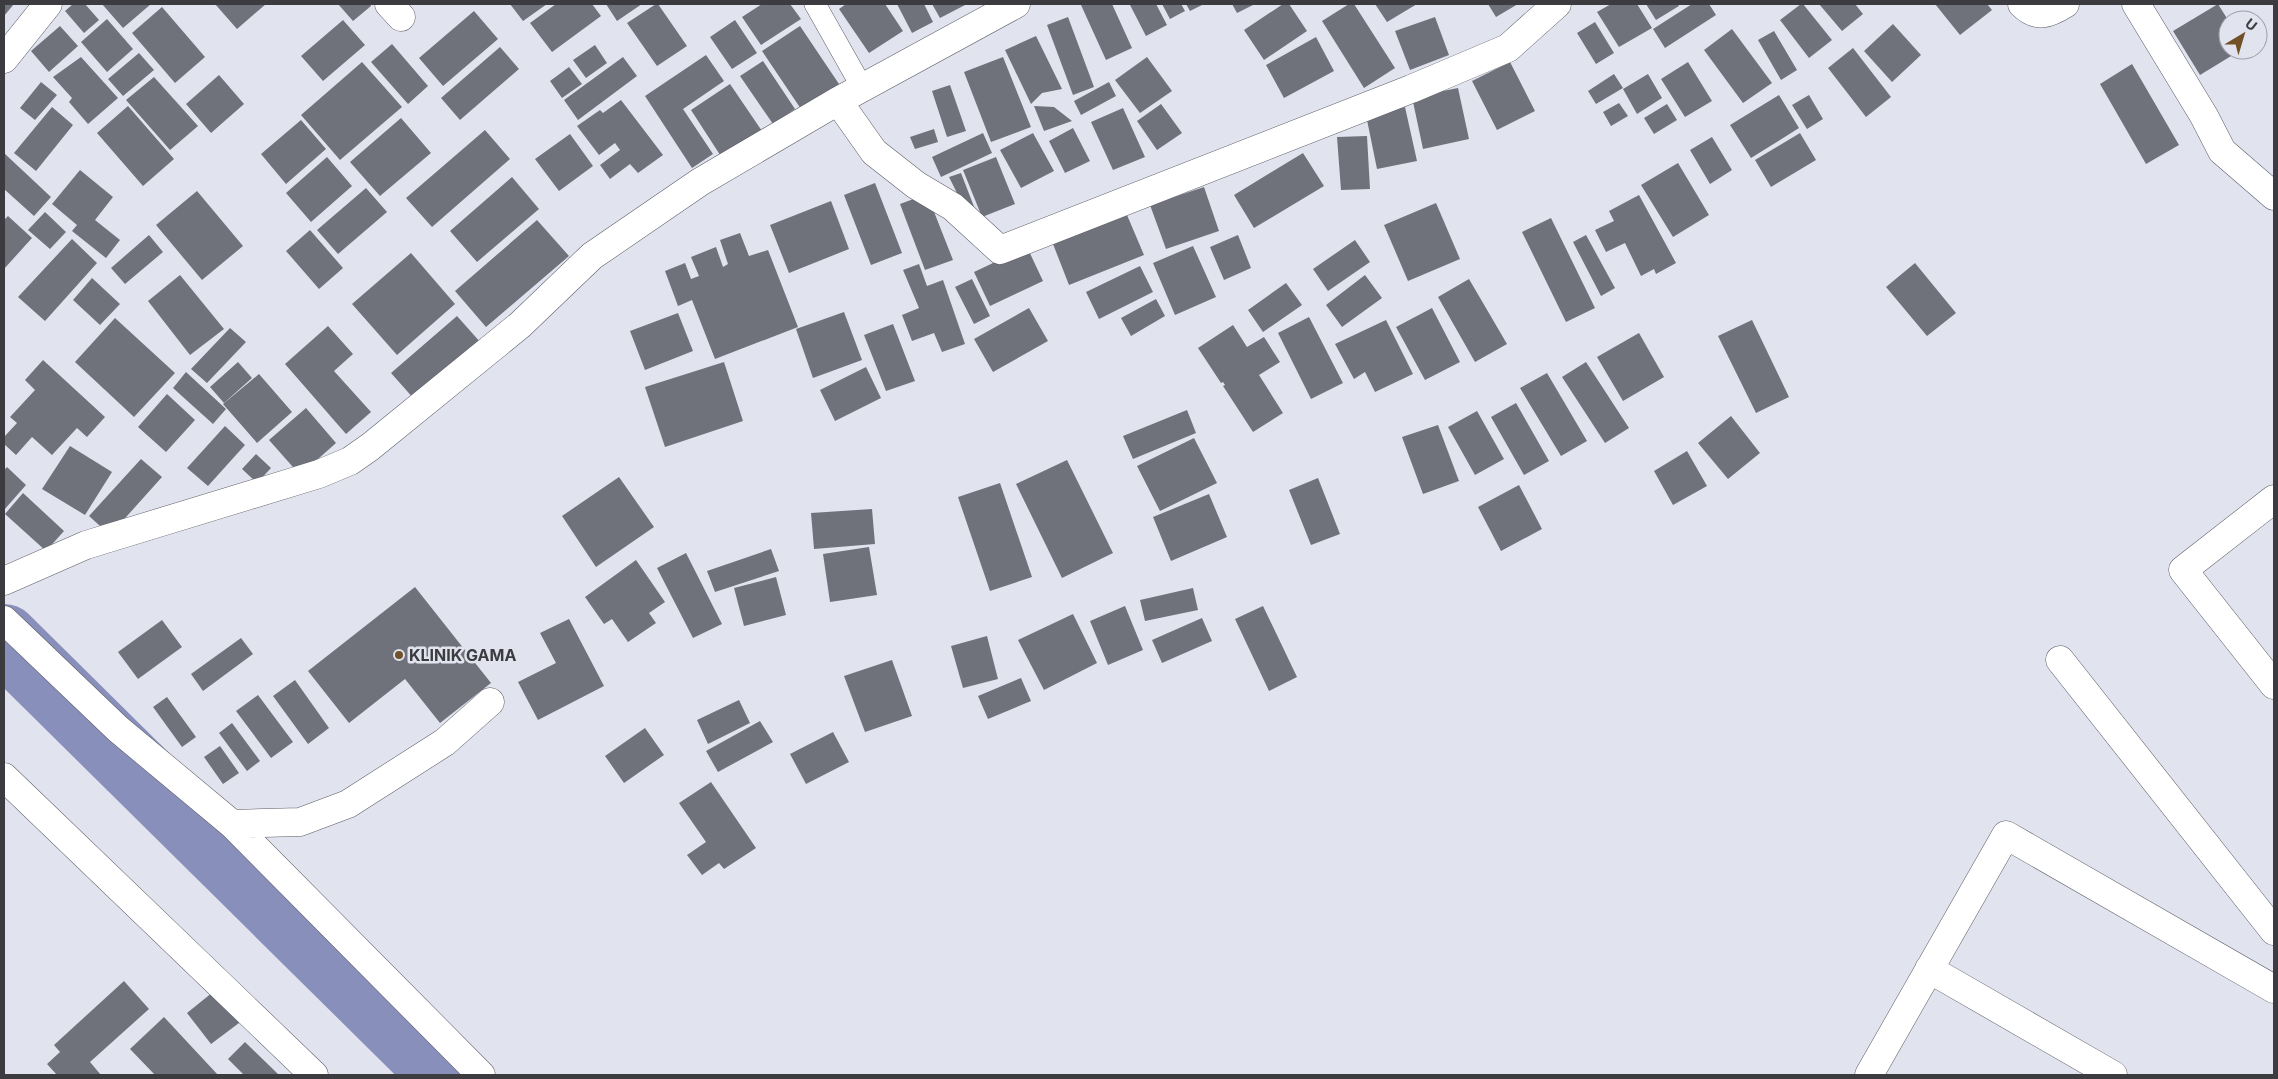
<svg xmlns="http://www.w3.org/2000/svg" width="2278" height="1079" viewBox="0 0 2278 1079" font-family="Inter,sans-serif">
	<rect width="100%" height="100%" fill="#e1e3ee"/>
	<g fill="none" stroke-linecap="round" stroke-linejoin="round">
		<!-- river -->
		<path stroke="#898fbb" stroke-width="70" d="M4,639L445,1075"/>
	</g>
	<!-- building -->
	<path fill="#70727b" d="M4,4H14L4,16Z
		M73,4H85L99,20L84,33L65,11Z
		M102,4H151L123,28Z
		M215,4H266L237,29Z
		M338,4H370L371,6L353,21Z
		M510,4H547L523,21Z
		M556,4H592L601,16L552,52L530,23Z
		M606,4H642L617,21Z
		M656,4H658L687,46L657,66L627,23Z
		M762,4H790L801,19L761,45L742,17Z
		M846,4H885L903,31L869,53L839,9Z
		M897,4H924L933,22L912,33Z
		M932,4H967L940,18Z
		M1084,4H1112L1132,48L1106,60L1081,5Z
		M1133,4H1156L1167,25L1146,36L1130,5Z
		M1162,4H1181L1185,11L1170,19Z
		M1186,4H1204L1190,11Z
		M1232,4H1255L1237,13Z
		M1283,4H1289L1307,31L1264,60L1244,30Z
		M1349,4H1354L1395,68L1364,88L1322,21Z
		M1375,4H1417L1387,22Z
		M1488,4H1518L1496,17Z
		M1611,4H1637L1652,28L1619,47L1597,12Z
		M1646,4H1678L1679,6L1656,20Z
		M1692,4H1709L1716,15L1665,48L1653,29Z
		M1801,4H1803L1832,40L1809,58L1780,20Z
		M1819,4H1855L1863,14L1842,31Z
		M1935,4H1987L1992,10L1960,35Z
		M2218,4L2228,20V50H2241L2200,75L2173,31Z
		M162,7L205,57L175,83L132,33Z
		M474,11L498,39L443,86L419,58Z
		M1068,17L1094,87L1073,95L1047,25Z
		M1435,17L1449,55L1410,70L1395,31Z
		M107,19L133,49L107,72L81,42Z
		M343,20L365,45L323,81L301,56Z
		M735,20L757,53L732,69L710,37Z
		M1595,22L1614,53L1596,64L1577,33Z
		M1893,24L1921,55L1892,82L1864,51Z
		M60,26L78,46L49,72L31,51Z
		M800,26L839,84L801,109L762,51Z
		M1732,29L1772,83L1743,103L1704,50Z
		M1774,31L1797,70L1781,80L1758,40Z
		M1036,36L1062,89L1042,93L1031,104L1005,50Z
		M1316,37L1334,71L1284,98L1266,65Z
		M392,44L428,86L408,104L371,62Z
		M595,45L607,63L586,78L573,60Z
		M500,47L519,69L460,120L441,98Z
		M1853,48L1891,97L1866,117L1828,68Z
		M139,53L154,70L123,96L108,79Z
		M706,55L724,81L683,109L713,154L692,168L645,96Z
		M81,57L118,98L88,124L69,102L72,98L53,77Z
		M623,57L637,76L578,120L564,100Z
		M1003,57L1031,127L991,142L964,72Z
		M1147,57L1172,91L1140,113L1115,80Z
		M763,61L795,109L773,124L740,76Z
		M362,62L402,107L340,160L301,115Z
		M1510,62L1535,111L1497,130L1472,81Z
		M1688,62L1712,101L1685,117L1661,79Z
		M2132,64L2179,145L2146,164L2100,84Z
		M569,67L582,84L562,98L550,81Z
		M1614,74L1623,88L1596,104L1588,91Z
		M1648,74L1662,98L1637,114L1623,89Z
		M219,75L244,104L211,133L186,104Z
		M154,77L198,126L170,150L126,100Z
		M41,82L57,95L35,120L20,108Z
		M1109,82L1116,96L1081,115L1074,101Z
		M730,84L764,134L724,161L691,110Z
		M950,85L966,131L947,137L932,91Z
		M1458,88L1469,139L1423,149L1412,97Z
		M1779,95L1799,128L1751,158L1730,125Z
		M1809,95L1823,119L1807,129L1792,105Z
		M621,100L663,155L638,173L630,164L610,179L600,165L620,150L615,143L599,155L577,126L600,110L603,113Z
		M1619,103L1628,116L1611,126L1603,112Z
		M1161,104L1182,133L1157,150L1137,121Z
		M1667,104L1677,120L1654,134L1644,118Z
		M128,106L174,159L143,186L97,133Z
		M1034,106L1054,107L1072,121L1044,131Z
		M52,107L73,125L36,171L14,153Z
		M1405,107L1417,161L1377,169L1366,115Z
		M1123,108L1145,157L1113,170L1091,122Z
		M401,118L431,153L380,196L350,162Z
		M301,120L326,149L286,184L261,154Z
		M1073,128L1090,161L1065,173L1049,141Z
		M934,129L938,142L915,149L910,137Z
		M485,130L510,159L432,227L406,198Z
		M983,133L992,153L941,177L932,157Z
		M1033,133L1054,171L1021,188L1000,150Z
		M1800,133L1816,160L1771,187L1755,160Z
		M570,134L593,166L559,191L535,159Z
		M1367,136L1370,189L1341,190L1337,137Z
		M1712,137L1732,170L1710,184L1690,150Z
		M4,153L51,197L34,216L4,189Z
		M1303,153L1324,186L1254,228L1234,195Z
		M327,157L352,186L311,222L286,193Z
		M996,157L1015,204L982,217L963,170Z
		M1678,163L1709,215L1673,237L1641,185Z
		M80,170L113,197L95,220L120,240L106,258L72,231L77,225L52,204Z
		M961,173L978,217L968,215L949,177Z
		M512,177L539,209L477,262L450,231Z
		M875,183L902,253L871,265L844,195Z
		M1204,187L1219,231L1166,249L1150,205Z
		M366,188L387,212L338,254L317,230Z
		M197,191L243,246L202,280L156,225Z
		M927,194L953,260L925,270L900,204Z
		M1639,195L1676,263L1656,274L1654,269L1641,276L1625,243L1606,252L1595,230L1614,221L1609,211Z
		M831,201L849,249L789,273L770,225Z
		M1436,203L1460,259L1408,281L1384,225Z
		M45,212L66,232L50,249L28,230Z
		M1127,215L1144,255L1069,285L1053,244Z
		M8,216L32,238L4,269V220Z
		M1551,218L1595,308L1566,322L1522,232Z
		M537,220L569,256L486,327L455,291Z
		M310,230L343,268L319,289L286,251Z
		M740,233L749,256L768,250L798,327L715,359L692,300L678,306L665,271L685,263L691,279L699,276L691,257L716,247L723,267L728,264L720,240Z
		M149,235L163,252L125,284L111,268Z
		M1238,235L1251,268L1224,280L1210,247Z
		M1586,235L1615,288L1601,296L1573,242Z
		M72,239L97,263L45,321L18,297Z
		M1355,240L1370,262L1328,291L1313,269Z
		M1193,246L1216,297L1175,315L1153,263Z
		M1027,247L1043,281L990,306L974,272Z
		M411,253L455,304L397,355L352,304Z
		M1915,263L1956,313L1927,336L1886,287Z
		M919,264L927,286L943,280L965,344L942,352L934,333L912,341L902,315L919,308L903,270Z
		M1140,266L1153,292L1099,319L1086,292Z
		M180,275L224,329L190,355L148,301Z
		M1365,275L1382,298L1342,327L1326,305Z
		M92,278L120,304L100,325L73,300Z
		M972,279L990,316L974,324L955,287Z
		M1469,279L1507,344L1475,362L1438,297Z
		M1286,283L1302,305L1263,332L1248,310Z
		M1156,299L1165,316L1131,336L1121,318Z
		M1029,308L1048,341L993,372L974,339Z
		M1432,308L1460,362L1425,380L1396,327Z
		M844,312L862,360L813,378L796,329Z
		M678,313L693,351L645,370L630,331Z
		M457,316L481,343L415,400L391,373Z
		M1309,317L1343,383L1311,399L1278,333Z
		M115,318L175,373L134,417L75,362Z
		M1386,320L1413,374L1375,392L1365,372L1354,379L1335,344Z
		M1752,320L1789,397L1756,413L1718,336Z
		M893,324L915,381L886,391L864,335Z
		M1233,325L1247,347L1264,337L1280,362L1259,375L1283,413L1253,432L1223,386L1225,385L1223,382L1221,383L1198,348Z
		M328,326L353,354L334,371L371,412L346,434L285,364Z
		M230,328L246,342L207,383L191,369Z
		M1639,333L1664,377L1623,401L1597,357Z
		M43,360L105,417L87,437L77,428L52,455L32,437L16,455L4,444V437L17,423L10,417L35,390L25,380Z
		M238,362L252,378L224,403L210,387Z
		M724,362L743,421L665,447L645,387Z
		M1586,362L1629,428L1605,443L1562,377Z
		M866,367L881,398L835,421L820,390Z
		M186,372L226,409L213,424L173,388Z
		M1547,373L1587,441L1561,456L1520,388Z
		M259,374L292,412L257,443L223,404Z
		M167,394L195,420L166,452L138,427Z
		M1516,403L1549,461L1524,475L1491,417Z
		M306,408L336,443L300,475L269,440Z
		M1187,410L1196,433L1133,459L1123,436Z
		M1477,411L1504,459L1475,475L1448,427Z
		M1731,416L1760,453L1728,479L1698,443Z
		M1438,425L1459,481L1423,494L1402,437Z
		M225,426L245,445L208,486L187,468Z
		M1194,438L1217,483L1160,511L1137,466Z
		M70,446L112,472L85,515L42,489Z
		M1687,451L1707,486L1673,505L1654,471Z
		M256,454L271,468L257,483L242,469Z
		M141,459L162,477L110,535L89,516Z
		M1067,460L1113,553L1062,578L1016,484Z
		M7,467L26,485L4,510V470Z
		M619,477L654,527L596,567L562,516Z
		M1318,478L1340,534L1311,545L1289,490Z
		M1000,483L1032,577L990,591L958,497Z
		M1519,485L1542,529L1501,551L1478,507Z
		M23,493L64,531L46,551L5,514Z
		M1209,494L1227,537L1171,561L1153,517Z
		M872,509L875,544L814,549L811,513Z
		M869,547L877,595L830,602L823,554Z
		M771,549L779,571L715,592L707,571Z
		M686,553L722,624L693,638L657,568Z
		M636,560L665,602L649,613L656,623L628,642L612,619L604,624L585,597Z
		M776,577L786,615L744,626L734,588Z
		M415,587L491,683L440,723L405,679L349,723L308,671Z
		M1193,588L1198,610L1145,621L1140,600Z
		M1125,606L1143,650L1108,665L1090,621Z
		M1263,606L1297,677L1269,691L1235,619Z
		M1073,614L1097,663L1044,690L1018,640Z
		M1202,618L1212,641L1162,663L1152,640Z
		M569,619L604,686L538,720L518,682L556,663L540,633Z
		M162,620L182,647L138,679L118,652Z
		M987,636L998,679L963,688L951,646Z
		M241,638L253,654L203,691L191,674Z
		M892,660L912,716L865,732L844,676Z
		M1021,678L1031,701L988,719L978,696Z
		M295,680L329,728L308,744L273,696Z
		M258,695L293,742L271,758L236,711Z
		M167,697L196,737L182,747L153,707Z
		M739,700L750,723L708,744L697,720Z
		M760,721L773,742L718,772L706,751Z
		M232,723L260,761L247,771L219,733Z
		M645,728L664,755L624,783L605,756Z
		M833,732L849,762L806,784L790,754Z
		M220,746L239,773L223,784L204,757Z
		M711,782L756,848L724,869L719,863L702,875L687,855L706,842L679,803Z
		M124,981L149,1009L90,1062L101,1075H57L47,1064L60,1052L54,1045Z
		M218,988L243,1020L211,1044L187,1013Z
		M164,1017L218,1075H155L130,1049Z
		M245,1042L279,1075H244L228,1059Z"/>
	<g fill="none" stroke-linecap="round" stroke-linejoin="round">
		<!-- service casing -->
		<g stroke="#5c5d67" stroke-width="22">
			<path id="service" d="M815,4L863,89"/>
		</g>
		<!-- minor casing -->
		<g stroke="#5c5d67" stroke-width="29">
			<path id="minor" d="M389,4L401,17
				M2022,4C2037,19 2049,14 2065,4
				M2136,4L2204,116L2222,151L2274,196
				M4,59L48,4
				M838,101L874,152L916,185L953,207L1000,250L1411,89L1508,48L1557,4
				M2274,499L2183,570L2274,685
				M4,581L86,545L319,474L350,461L370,447L520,325L592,256L700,182L838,101L1016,4
				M4,620L118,729L232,824L481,1075
				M2060,660L2274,931
				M232,824L300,822L348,804L445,742L490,702
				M1929,969L2113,1075
				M1869,1075L2006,835L2274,989"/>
		</g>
		<!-- tertiary casing -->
		<g stroke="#5c5d67" stroke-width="29">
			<path id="tertiary" d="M4,777L314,1075"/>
		</g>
		<!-- service -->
		<use href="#service" stroke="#fff" stroke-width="21"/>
		<!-- minor -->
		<use href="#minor" stroke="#fff" stroke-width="28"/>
		<!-- tertiary -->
		<use href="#tertiary" stroke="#fff" stroke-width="28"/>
	</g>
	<!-- markers -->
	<circle fill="#725028" stroke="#e1e3ee" stroke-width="2" cx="399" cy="655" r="5"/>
	<g text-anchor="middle" stroke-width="5" stroke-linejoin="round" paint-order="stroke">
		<!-- poi labels -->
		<g font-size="16" font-weight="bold" fill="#3b3b40" stroke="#e1e3ee" text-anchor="start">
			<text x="409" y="661">KLINIK GAMA</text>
		</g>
	</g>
	<!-- border -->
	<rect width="2278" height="1079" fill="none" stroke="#3b3b40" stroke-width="10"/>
	<!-- north arrow -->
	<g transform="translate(2243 35) rotate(38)"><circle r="24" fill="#e1e3ee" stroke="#9fa0a8"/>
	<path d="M0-4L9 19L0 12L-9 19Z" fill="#725028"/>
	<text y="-8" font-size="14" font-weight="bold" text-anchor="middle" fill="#3b3b40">U</text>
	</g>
</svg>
